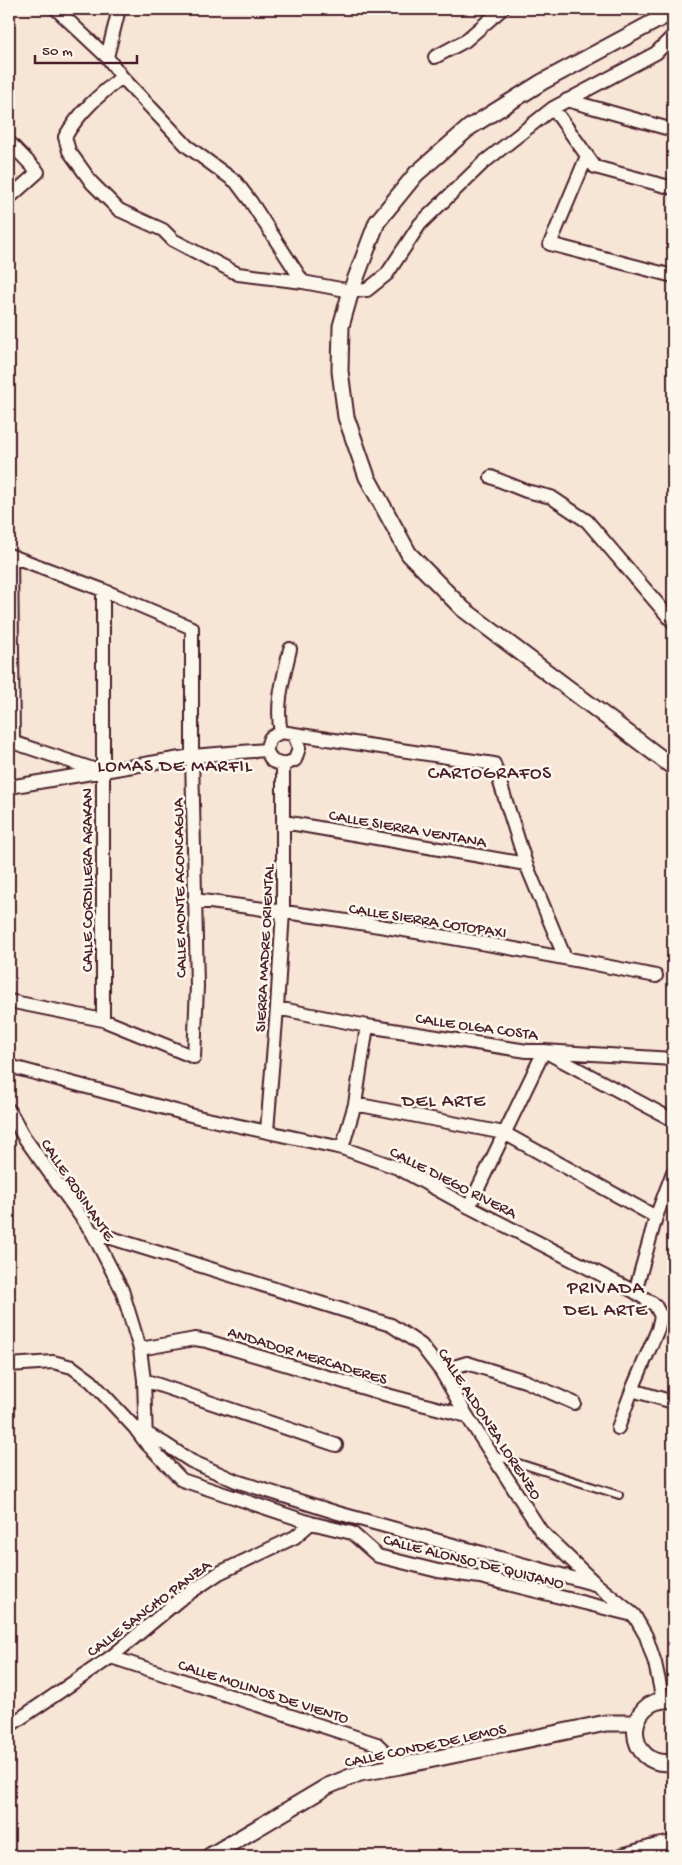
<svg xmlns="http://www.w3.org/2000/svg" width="682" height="1865" viewBox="0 0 682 1865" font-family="'Gochi Hand',sans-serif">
	<rect width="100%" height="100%" fill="#f7e5d6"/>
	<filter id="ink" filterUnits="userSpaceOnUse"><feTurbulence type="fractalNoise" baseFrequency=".02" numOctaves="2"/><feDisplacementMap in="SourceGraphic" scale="10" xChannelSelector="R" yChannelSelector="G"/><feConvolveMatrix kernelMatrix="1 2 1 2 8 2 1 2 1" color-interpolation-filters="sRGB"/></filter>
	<g filter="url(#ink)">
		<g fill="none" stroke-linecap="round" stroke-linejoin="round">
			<!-- service casing -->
			<g stroke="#4a1f2b" stroke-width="10">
				<path id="service" d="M493,1455L619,1495"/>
			</g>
			<!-- minor casing -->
			<g stroke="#4a1f2b" stroke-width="16">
				<path id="minor" d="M56,9L107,57
					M119,9L107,57L122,77C100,94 79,112 65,137L69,151L92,183L119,210L163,230L173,240L238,274L303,282L351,291L367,290L387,274L420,224L483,163L553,108L656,53L673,36
					M435,57L465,41L502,9
					M122,77L187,146L236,182L251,202L303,282
					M567,100L673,130
					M553,108L595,167L673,188
					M9,142L38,172L9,198
					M587,156L550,244L673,276
					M491,477L526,491L551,497L587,521L673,622
					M9,555L103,590L192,628V756L197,986L194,1057L103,1020L9,1001
					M11,556L13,743
					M281,732L294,734L299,748L295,760L283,765L272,761L266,750L270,738Z
					M281,732C275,705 284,676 290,649
					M294,734L494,764L526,864L565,958
					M9,741L99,771
					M9,787L192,756L266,750
					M284,822L526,864
					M194,900C349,919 503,945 656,976
					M277,1008L367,1026L527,1051H544L673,1059
					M103,1020V590
					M9,1066L198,1117L342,1148L398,1168L469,1207L635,1292L655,1305L661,1316L658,1329L632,1390L618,1428
					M355,1104L504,1133L656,1217
					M9,1110L24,1137L92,1232L122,1290L140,1349L144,1380L146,1441
					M267,1131L277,1008L283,911V765
					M342,1148L355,1104L367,1026
					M469,1207L544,1051L673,1120
					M92,1232L391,1325L421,1345L441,1371L467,1416L541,1531L597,1585L634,1615L646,1636L655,1663L663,1700
					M635,1292L656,1217L673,1172
					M140,1349L195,1339L207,1341L391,1396L467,1416
					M9,1365L53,1362L72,1367L91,1381L134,1427L146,1443L182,1480L311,1523L352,1533L378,1556L438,1571L480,1577L629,1614
					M441,1371L467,1363L525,1381L574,1403
					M144,1380L336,1445
					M632,1390L673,1402
					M137,1428L165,1444L191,1461L236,1481L338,1513L594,1584
					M111,1657L377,1744L400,1766
					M9,1726L111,1657L179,1600L219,1573L295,1537L311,1523
					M618,1856L657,1845L673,1842"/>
			</g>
			<!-- tertiary casing -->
			<g stroke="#4a1f2b" stroke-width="19">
				<path id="tertiary" d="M673,10L665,16L542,82L470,127L416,174L377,222L351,291L341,326L340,371L346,417L367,477L409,554L463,609L673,767
					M673,1700C621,1696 625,1770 673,1762
					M210,1856L328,1786L360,1773L400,1766L606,1723H636"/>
			</g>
			<!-- service -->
			<use href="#service" stroke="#fbf7ec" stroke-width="6"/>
			<!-- minor -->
			<use href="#minor" stroke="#fbf7ec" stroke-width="12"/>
			<!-- tertiary -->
			<use href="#tertiary" stroke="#fbf7ec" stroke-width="15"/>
		</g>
	</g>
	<g text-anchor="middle" stroke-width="5" stroke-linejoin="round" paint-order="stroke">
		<!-- street labels -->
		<g font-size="16" fill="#4a1f2b" stroke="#fbf7ec">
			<text transform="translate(408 827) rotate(10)" y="6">CALLE SIERRA VENTANA</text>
			<text transform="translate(86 880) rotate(-90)" y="6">CALLE CORDILLERA ARAKAN</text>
			<text transform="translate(178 888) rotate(-91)" y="6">CALLE MONTE ACONCAGUA</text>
			<text transform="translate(428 919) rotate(9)" y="6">CALLE SIERRA COTOPAXI</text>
			<text transform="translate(263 948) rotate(-87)" y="6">SIERRA MADRE ORIENTAL</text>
			<text transform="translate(477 1025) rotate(8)" y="6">CALLE OLGA COSTA</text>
			<text transform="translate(454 1181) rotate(27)" y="6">CALLE DIEGO RIVERA</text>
			<text transform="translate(79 1189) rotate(56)" y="6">CALLE ROSINANTE</text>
			<text transform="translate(308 1354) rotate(17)" y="6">ANDADOR MERCADERES</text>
			<text transform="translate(491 1423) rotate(57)" y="6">CALLE ALDONZA LORENZO</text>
			<text transform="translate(474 1560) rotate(14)" y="6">CALLE ALONSO DE QUIJANO</text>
			<text transform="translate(148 1607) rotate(-37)" y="6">CALLE SANCHO PANZA</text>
			<text transform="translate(264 1690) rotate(18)" y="6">CALLE MOLINOS DE VIENTO</text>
			<text transform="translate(425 1744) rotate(-12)" y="6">CALLE CONDE DE LEMOS</text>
		</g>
		<!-- quarter labels -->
		<g font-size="19" letter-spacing="1" fill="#4a1f2b" stroke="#fbf7ec">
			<text x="175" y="771">LOMAS DE MARFIL</text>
			<text x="490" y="778">CARTOGRAFOS</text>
			<text x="444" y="1106">DEL ARTE</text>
			<text x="606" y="1293">PRIVADA<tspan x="606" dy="22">DEL ARTE</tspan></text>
		</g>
	</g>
	<!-- margin -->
	<rect width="682" height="1865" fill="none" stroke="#fbf7ec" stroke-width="30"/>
	<rect x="15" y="15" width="652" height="1835" fill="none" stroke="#4a1f2b" stroke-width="2" filter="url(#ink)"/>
	<!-- scale -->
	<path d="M35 55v8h102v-8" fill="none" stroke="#4a1f2b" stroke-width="2.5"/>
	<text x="42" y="55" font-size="15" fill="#4a1f2b" stroke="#fbf7ec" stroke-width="4" paint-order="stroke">50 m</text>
</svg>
